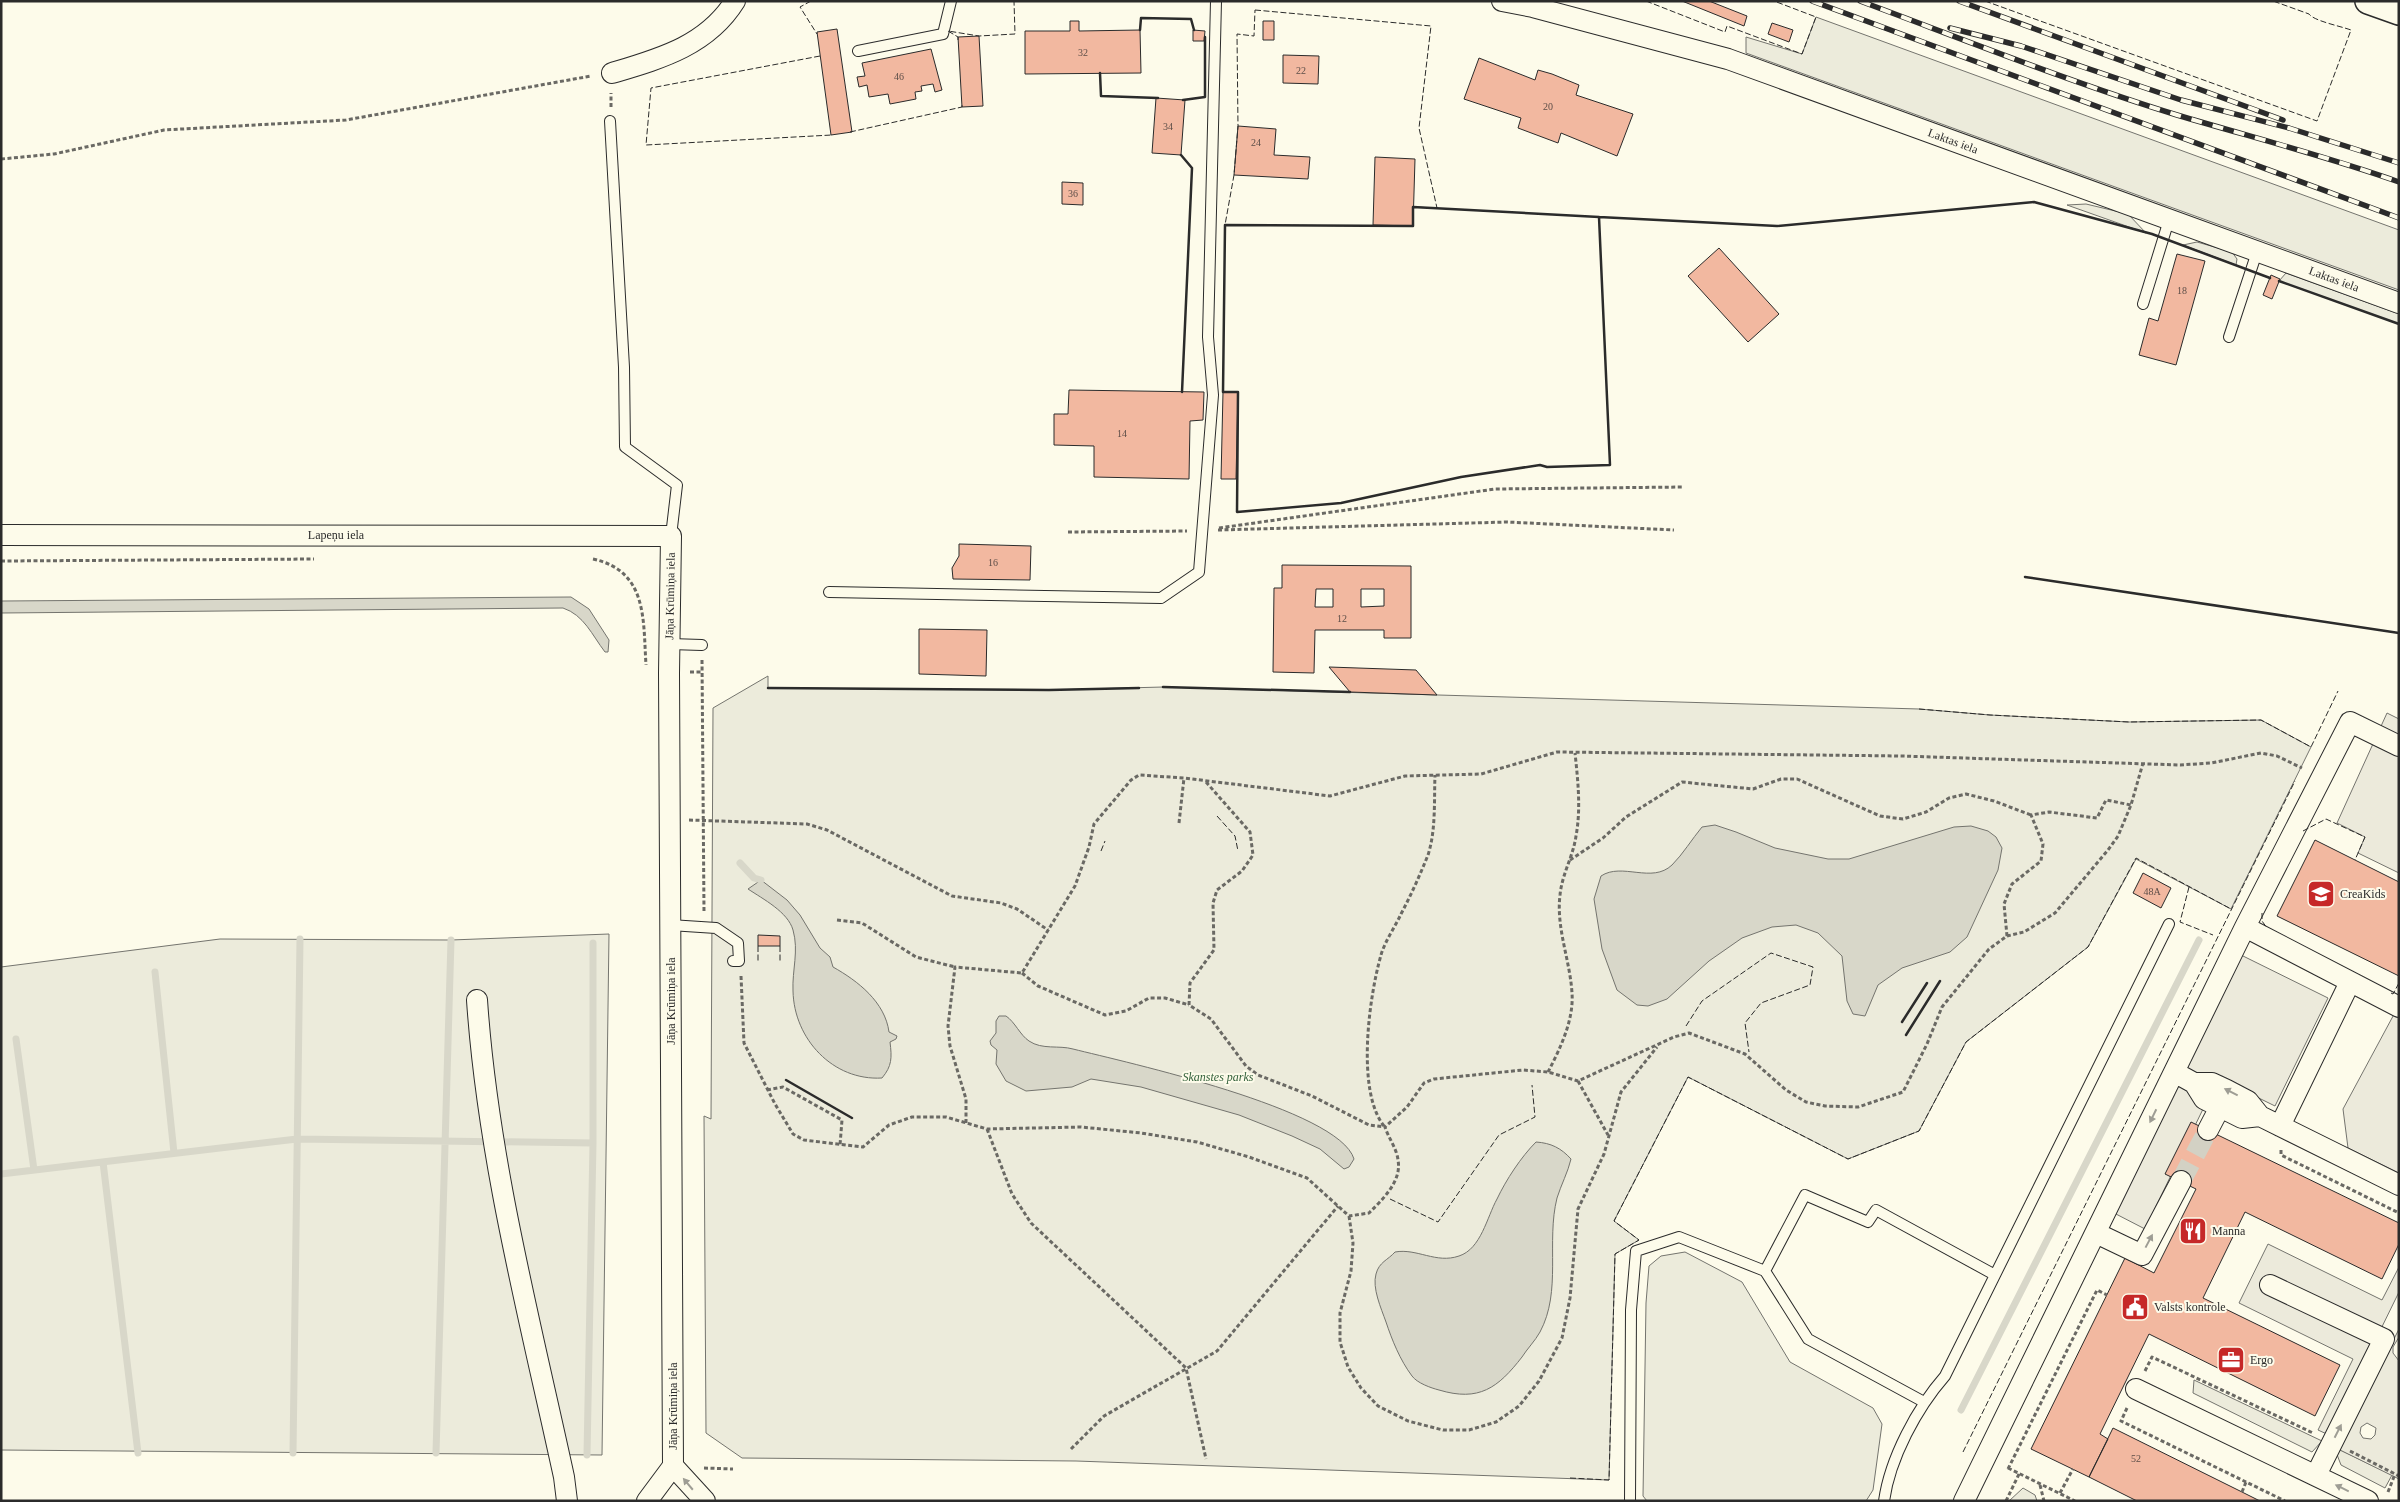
<svg xmlns="http://www.w3.org/2000/svg" width="2400" height="1502" viewBox="0 0 2400 1502" font-family="'Times New Roman',serif">
	<rect width="100%" height="100%" fill="#fdfbea"/>
	<!-- green -->
	<path fill="#ecebdb" stroke="#74746e" d="M1816,17L2399,230V290L1746,53V37L1802,54Z
		M2086,204L2128,214L2146,233L2067,205Z
		M2197,242L2232,252L2237,259L2236,265L2183,245Z
		M2286,273L2399,314V324L2279,281Z
		M768,676V688L1049,690L1163,687L1919,709L1990,715L2129,722L2261,720L2311,747L2231,909L2136,859L2088,947L1966,1042L1919,1131L1848,1159L1688,1077L1614,1221L1639,1240L1615,1254L1609,1480L1076,1461L742,1458L706,1433L704,1116L711,1119L713,708Z
		M609,934L602,1455L1,1450V967L220,939L451,940Z
		M1685,1252L1742,1282L1790,1362L1873,1408L1882,1424L1873,1490L1866,1501H1647L1643,1496L1646,1303L1649,1266L1661,1256Z
		M2194,1380L2322,1441L2312,1452L2193,1393Z
		M2338,1449L2392,1475L2385,1488L2341,1465L2336,1452Z
		M2023,1488L2035,1495L2037,1501H2009Z"/>
	<!-- parking -->
	<path fill="#eceadb" stroke="#74746e" fill-rule="evenodd" d="M2387,713L2399,719V873L2358,853L2365,837L2337,823Z
		M2241,955L2328,998L2275,1106L2218,1078L2145,1229L2114,1213Z
		M2399,1005V1173L2348,1148L2343,1109Z
		M2268,1244L2382,1300L2399,1267V1292L2329,1435L2318,1430L2353,1359L2239,1303Z
		M2399,1329V1337L2393,1347V1353L2399,1361V1479L2338,1449ZM2367,1423L2376,1428L2375,1435L2371,1439L2363,1438L2360,1433L2361,1427Z"/>
	<!-- water -->
	<path fill="#d8d7c9" stroke="#74746e" d="M571,597L589,609L609,640L608,652H605C592,635 584,615 563,608L1,613V601Z
		M1715,825L1736,832L1775,848L1828,859H1849L1954,827L1971,826L1988,831L1996,837L2002,848L1998,870L1967,937L1950,952L1902,968L1878,985L1865,1016L1853,1014L1847,1001L1842,956L1818,933L1796,925L1772,927L1742,938L1709,961L1667,999L1648,1006L1637,1005L1617,990L1602,949L1594,899L1601,876C1622,862 1652,884 1672,865C1683,854 1692,839 1702,827Z
		M761,880L787,900L800,915L820,948L830,957L833,967C858,981 885,1002 889,1032L897,1036L896,1039L890,1042C892,1058 892,1066 882,1078C833,1081 794,1039 793,991C792,970 799,951 793,930C788,912 763,899 748,889Z
		M999,1016H1006C1015,1022 1020,1035 1029,1041C1042,1050 1059,1045 1073,1049C1125,1062 1339,1109 1354,1159L1349,1167L1344,1169L1320,1149L1292,1136L1239,1115L1141,1087L1091,1079L1072,1087L1026,1091L1006,1081L996,1064L997,1050L991,1045L990,1041L996,1033V1021Z
		M1536,1142C1551,1143 1561,1148 1571,1159C1568,1172 1561,1185 1557,1198C1546,1242 1562,1291 1540,1332C1535,1341 1527,1349 1522,1357C1498,1388 1479,1402 1439,1390C1431,1388 1417,1383 1412,1376C1400,1360 1392,1340 1386,1322C1381,1308 1372,1288 1376,1274C1379,1262 1388,1260 1395,1252C1417,1248 1436,1264 1459,1256C1481,1249 1487,1217 1497,1199C1506,1180 1521,1157 1536,1142Z"/>
	<g fill="none" stroke-linecap="round" stroke-linejoin="round">
		<!-- stream -->
		<path stroke="#d8d7c9" stroke-width="7" d="M740,863L754,878L761,880
			M155,972L174,1153
			M16,1039L34,1170
			M103,1162L138,1453
			M1,1174L297,1139L593,1143
			M1961,1410L2199,940
			M293,1453L300,939
			M436,1453L451,940
			M587,1455L593,1143V943"/>
	</g>
	<!-- building -->
	<path fill="#f2b8a0" stroke="#2b2b2b" fill-rule="evenodd" d="M1682,1H1709L1747,16L1744,26Z
		M1070,21H1079V31L1140,30L1141,73L1025,74V31H1070Z
		M1263,21H1274V40H1263Z
		M1772,23L1793,30L1789,42L1768,34Z
		M837,29L852,132L831,135L817,32Z
		M1193,30L1205,31L1204,41H1193Z
		M979,36L983,106L962,107L958,37Z
		M931,49L942,90L935,92L933,84L921,86L922,91L915,92L916,99L890,104L888,94L869,97L867,85L859,87L857,77L865,76L862,63Z
		M1283,55L1319,56L1318,84L1283,83Z
		M1479,58L1535,80L1538,70L1552,74L1579,85L1576,95L1633,114L1617,156L1561,133L1558,143L1518,128L1521,118L1464,99Z
		M1156,98L1185,100L1181,155L1152,153Z
		M1238,126L1276,129L1274,155L1310,157L1308,179L1234,175Z
		M1375,157L1415,159L1413,226L1373,225Z
		M1062,182L1083,183V205L1062,204Z
		M1719,248L1779,314L1748,342L1688,276Z
		M2177,254L2205,261L2176,365L2139,355L2149,318L2158,321Z
		M2271,275L2280,279L2272,299L2263,295Z
		M1069,390L1204,392L1203,420L1190,421L1189,479L1094,477V446L1054,445V414H1068Z
		M1223,392H1238L1236,479H1221Z
		M959,544L1031,546L1030,580L953,579L952,568L959,556Z
		M1282,565L1411,566V638H1384V630H1315L1314,673L1273,672L1274,588H1282ZM1316,589H1333V607H1315ZM1361,589H1384V606L1361,607Z
		M919,629L987,630L986,676L919,674Z
		M1329,667L1416,670L1437,695L1350,692Z
		M2315,840L2399,882V976L2277,916Z
		M2143,873L2171,888L2161,908L2133,893Z
		M758,935L780,936V946H758Z
		M2191,1122L2399,1223V1244L2382,1279L2245,1212L2203,1298L2340,1365L2315,1416L2149,1334L2100,1434L2108,1439L2089,1477L2031,1449L2125,1258L2154,1273L2196,1189L2165,1174Z
		M2113,1428L2242,1492L2260,1501H2137L2089,1477Z"/>
	<g fill="none" stroke-linecap="round" stroke-linejoin="round">
		<!-- minor-tunnel -->
		<path stroke="#d3d1c4" stroke-width="20" stroke-dasharray="20 10" stroke-linecap="butt" d="M2181,1181L2208,1130"/>
		<!-- service casing -->
		<g stroke="#2b2b2b" stroke-width="12">
			<path id="service" d="M858,51L943,34L951,1
				M610,121L624,367L625,447L677,485L671,536
				M2143,304L2169,220
				M2229,337L2257,252
				M829,592L1161,598L1199,572L1213,395L1208,337L1216,1
				M670,644L702,645
				M670,925L716,928L738,943L739,961H733
				M1765,1271L1805,1195L1868,1222L1876,1210L1995,1275
				M1630,1501L1631,1310L1636,1251L1679,1237L1765,1271L1808,1339L1924,1402
				M1884,1501C1890,1458 1917,1408 1945,1376L2169,924"/>
		</g>
		<!-- minor casing -->
		<g stroke="#2b2b2b" stroke-width="22">
			<path id="minor" d="M1502,1L1533,7L1728,59L2399,303
				M612,73C659,59 707,46 735,1
				M1,535L671,536L669,673L673,1466L647,1501
				M2245,927L2399,1007
				M477,1000C488,1161 530,1320 564,1477L567,1501
				M2174,1072L2194,1083H2212L2227,1090L2248,1101L2260,1116L2399,1185
				M2194,1083L2204,1099L2242,1118L2260,1116
				M2280,1126L2350,982
				M2208,1130L2220,1107
				M2096,1233L2142,1255L2181,1181
				M2270,1285L2384,1339L2316,1475
				M2136,1389L2368,1501
				M673,1466L705,1501
				M1964,1501L2245,927L2350,722L2399,746"/>
		</g>
		<!-- tertiary casing -->
		<g stroke="#2b2b2b" stroke-width="28">
			<path id="tertiary" d="M2368,1L2399,12"/>
		</g>
		<!-- path -->
		<path stroke="#6a6964" stroke-width="3" stroke-dasharray="4 2.5" stroke-linecap="butt" d="M611,107V93
			M1,159L54,154L164,130L346,120L591,76
			M1219,528L1495,489L1684,487
			M1218,530L1507,522L1674,530
			M1068,532L1187,531
			M593,559C648,571 643,620 646,665
			M1,561L314,559
			M702,660L704,912
			M690,672H702
			M1206,782L1250,832L1253,855L1242,871L1217,890L1213,903L1214,950L1190,983L1189,1005L1211,1019L1246,1066L1258,1075L1312,1096L1369,1125L1385,1127
			M689,820L807,824L827,830L952,896L1001,903L1017,909L1048,930
			M1179,823L1184,778
			M1570,860L1603,838L1626,817L1682,782L1753,789L1781,779H1797L1880,816L1903,819L1926,812L1949,798L1966,794L1994,801L2031,815
			M837,920L862,923L916,957L955,967
			M2007,936L2004,904L2012,884L2041,861L2043,844L2031,815L2049,812L2097,818L2106,800L2131,805
			M1022,973L1038,986L1105,1015L1126,1011L1149,998H1165L1189,1005
			M741,976L744,1043L775,1104L793,1134L804,1140L863,1147L889,1125L912,1117H946L987,1129L1081,1127L1141,1133L1197,1142L1249,1157L1307,1178L1349,1216L1369,1213C1383,1199 1402,1181 1398,1160C1397,1149 1388,1137 1385,1127L1407,1107L1424,1083L1434,1079L1523,1070L1548,1072L1578,1081L1674,1037L1689,1033L1745,1054L1786,1090L1806,1102L1825,1106L1858,1107L1903,1092L1927,1044L1942,1007L1989,949L2007,936L2024,932L2055,913L2108,850L2118,836L2131,805L2143,763
			M1548,1072C1560,1049 1574,1020 1572,993C1570,960 1556,928 1560,895C1562,874 1573,857 1576,836C1581,809 1578,781 1575,753
			M1578,1081L1608,1135
			M767,1090L783,1087L842,1120L840,1145
			M966,1123V1099L950,1046L948,1026L955,967L1022,973L1075,886L1089,847L1094,824L1131,780L1139,775L1184,778L1330,796L1405,776L1481,774L1557,752L1901,756L2180,765L2211,763L2261,753L2277,756L2302,768
			M1384,1126C1356,1091 1369,997 1381,955C1385,941 1395,927 1401,914C1411,895 1420,875 1428,855C1436,830 1434,801 1435,775
			M987,1129L1012,1194L1031,1223L1186,1368L1206,1459
			M2281,1150V1155L2399,1213
			M1349,1216L1353,1243L1351,1271L1340,1313V1342L1348,1367L1361,1388L1378,1406L1408,1421L1443,1430H1469L1496,1422L1519,1406L1539,1381L1562,1338L1570,1298L1578,1209L1604,1154L1621,1092L1657,1047
			M2145,1371L2152,1357L2313,1433
			M2127,1408L2121,1421L2285,1501
			M1071,1449L1104,1416L1217,1351L1338,1206
			M2350,1451L2399,1476
			M704,1468L733,1469
			M2008,1468L2075,1501
			M2008,1469L2097,1290L2107,1295
			M2040,1485L2044,1501
			M2242,1492L2246,1482
			M2388,1492L2395,1474
			M2060,1493L2073,1469
			M2006,1501L2019,1474"/>
		<!-- service -->
		<use href="#service" stroke="#fdfbea" stroke-width="10"/>
		<!-- minor -->
		<use href="#minor" stroke="#fdfbea" stroke-width="20"/>
		<!-- tertiary -->
		<use href="#tertiary" stroke="#fdfbea" stroke-width="25"/>
		<!-- rail casing -->
		<g stroke="#2b2b2b" stroke-width="5.5">
			<path id="rail" d="M1812,1L2399,218
				M1860,1C1965,40 2070,82 2177,115C2251,137 2326,156 2399,182
				M1959,1L2283,120
				M1950,28L2021,46L2181,100L2289,128L2399,163"/>
		</g>
		<!-- rail -->
		<use href="#rail" stroke="#fdfbea" stroke-width="4" stroke-dasharray="11" stroke-linecap="butt"/>
		<!-- fence -->
		<path stroke="#2b2b2b" stroke-width="1" stroke-dasharray="6 2.5" stroke-linecap="butt" d="M811,1L800,7L817,34
			M1646,1L1725,32L1727,26L1802,54L1816,17L1774,1
			M1985,1L2317,121L2351,30C2340,26 2314,21 2309,14L2273,1
			M1255,10L1431,26L1419,128L1437,208L1413,207V226L1225,225L1234,175L1238,126L1237,34L1254,36Z
			M958,40V37L948,31L979,36L1015,34L1014,1
			M820,56L651,88L646,145L832,135
			M850,132L962,107V105
			M1919,709L1990,715L2129,722L2261,720L2311,747L2338,691
			M1217,816L1235,836L1238,851
			M2303,831L2326,819L2365,837L2355,860
			M1101,851L1105,841
			M2189,887L2180,922L2213,935
			M2262,913V921L2267,928
			M758,946V961
			M780,946V962
			M2391,993L2393,994L2399,983
			M1686,1026L1702,1001L1771,953L1813,967L1810,985L1761,1003L1745,1023L1749,1052
			M1390,1199L1438,1222L1499,1135L1535,1117L1532,1085
			M1963,1452L2295,781
			M1570,1478L1609,1480L1615,1254L1639,1240L1614,1221L1688,1077L1848,1159L1919,1131L1966,1042L2088,947L2136,858L2231,909"/>
		<!-- wall -->
		<path stroke="#2b2b2b" stroke-width="2.5" d="M1140,30L1141,18L1191,19L1194,30
			M1100,73L1101,96L1158,98
			M1183,100L1205,97V37
			M1181,155L1192,168L1182,392
			M1413,207L1599,217L1610,465L1547,467L1540,465L1461,477L1341,503L1237,512L1238,392H1223L1225,225L1413,226Z
			M1599,217L1777,226L2034,202L2152,234L2270,278
			M2279,281L2399,324
			M2025,577L2399,633
			M1163,687L1350,692
			M768,688L1049,690L1139,688
			M1902,1022L1927,983
			M1906,1035L1940,981
			M786,1080L852,1118"/>
	</g>
	<!-- one-way arrows -->
	<defs><path id="oneway-solid" d="M-6-.8H1V-3.2L6.5 0L1 3.2V.8H-6Z" transform="scale(1.25)"/></defs>
	<g fill="#9e9d94">
		<use href="#oneway-solid" transform="translate(2231 1092) rotate(-153)"/>
		<use href="#oneway-solid" transform="translate(2153 1116) rotate(116)"/>
		<use href="#oneway-solid" transform="translate(2149 1241) rotate(-62)"/>
		<use href="#oneway-solid" transform="translate(2338 1431) rotate(-63)"/>
		<use href="#oneway-solid" transform="translate(688 1484) rotate(-130)"/>
		<use href="#oneway-solid" transform="translate(2342 1488) rotate(-154)"/>
	</g>
	<!-- icons -->
	<defs>
		<g id="school-square" transform="scale(1.4375)"><rect x="-9" y="-9" width="18" height="18" rx="4" fill="#c62828" stroke="#fdfbea"/><path d="M0-5L7-2L0 1L-7-2ZM-4 1L0 2.5L4 1V4Q0 6-4 4Z" fill="#fff"/></g>
		<g id="restaurant-square" transform="scale(1.4375)"><rect x="-9" y="-9" width="18" height="18" rx="4" fill="#c62828" stroke="#fdfbea"/><path d="M-5-6h1v4h1v-4h1v4h1v-4h1v5L-1.5 .5V6h-2V.5L-5-1ZM5-6V6H3V1.5H1.5Q1.5-4 5-6Z" fill="#fff"/></g>
		<g id="civic-square" transform="scale(1.4375)"><rect x="-9" y="-9" width="18" height="18" rx="4" fill="#c62828" stroke="#fdfbea"/><path d="M-.6-6.5H3V-4.5H.6V-3L4-1V1h2V6H-6V1h2V-1L-.6-3ZM-1.2 2.5V6h2.4V2.5Z" fill="#fff"/></g>
		<g id="office-square" transform="scale(1.4375)"><rect x="-9" y="-9" width="18" height="18" rx="4" fill="#c62828" stroke="#fdfbea"/><path d="M-6-3h4V-5.5h4V-3h4V5H-6ZM-1-4.5V-3h2v-1.5ZM-6 0V1H6V0Z" fill="#fff"/></g>
	</defs>
	<g fill-rule="evenodd">
		<use href="#school-square" x="2321" y="894"/>
		<use href="#restaurant-square" x="2193" y="1231"/>
		<use href="#civic-square" x="2135" y="1307"/>
		<use href="#office-square" x="2231" y="1360"/>
	</g>
	<g text-anchor="middle" stroke-width="4" stroke-linejoin="round" paint-order="stroke">
		<!-- number labels -->
		<g font-size="10" fill="#5d4e48">
			<text x="1083" y="56">32</text>
			<text x="1301" y="74">22</text>
			<text x="899" y="80">46</text>
			<text x="1548" y="110">20</text>
			<text x="1168" y="130">34</text>
			<text x="1256" y="146">24</text>
			<text x="1073" y="197">36</text>
			<text x="2182" y="294">18</text>
			<text x="1122" y="437">14</text>
			<text x="993" y="566">16</text>
			<text x="1342" y="622">12</text>
			<text x="2152" y="895">48A</text>
			<text x="2136" y="1462">52</text>
		</g>
		<!-- street labels -->
		<g font-size="12" fill="#2b2b2b" stroke="#fdfbea">
			<text transform="translate(1953 141) rotate(20)" y="4">Laktas iela</text>
			<text transform="translate(2334 279) rotate(20)" y="4">Laktas iela</text>
			<text x="336" y="539">Lapeņu iela</text>
			<text transform="translate(670 596) rotate(-89)" y="4">Jāņa Krūmiņa iela</text>
			<text transform="translate(671 1001) rotate(-90)" y="4">Jāņa Krūmiņa iela</text>
			<text transform="translate(673 1406) rotate(-90)" y="4">Jāņa Krūmiņa iela</text>
		</g>
		<!-- poi labels -->
		<g font-size="12" fill="#2b2b2b" stroke="#fdfbea" text-anchor="start">
			<text x="2340" y="898">CreaKids</text>
			<text x="2212" y="1235">Manna</text>
			<text x="2154" y="1311">Valsts kontrole</text>
			<text x="2250" y="1364">Ergo</text>
		</g>
		<!-- park labels -->
		<g font-size="12" font-style="italic" fill="#34623c" stroke="#fdfbea">
			<text x="1218" y="1081">Skanstes parks</text>
		</g>
	</g>
	<!-- border -->
	<rect width="2400" height="1502" fill="none" stroke="#2b2b2b" stroke-width="5"/>
</svg>
